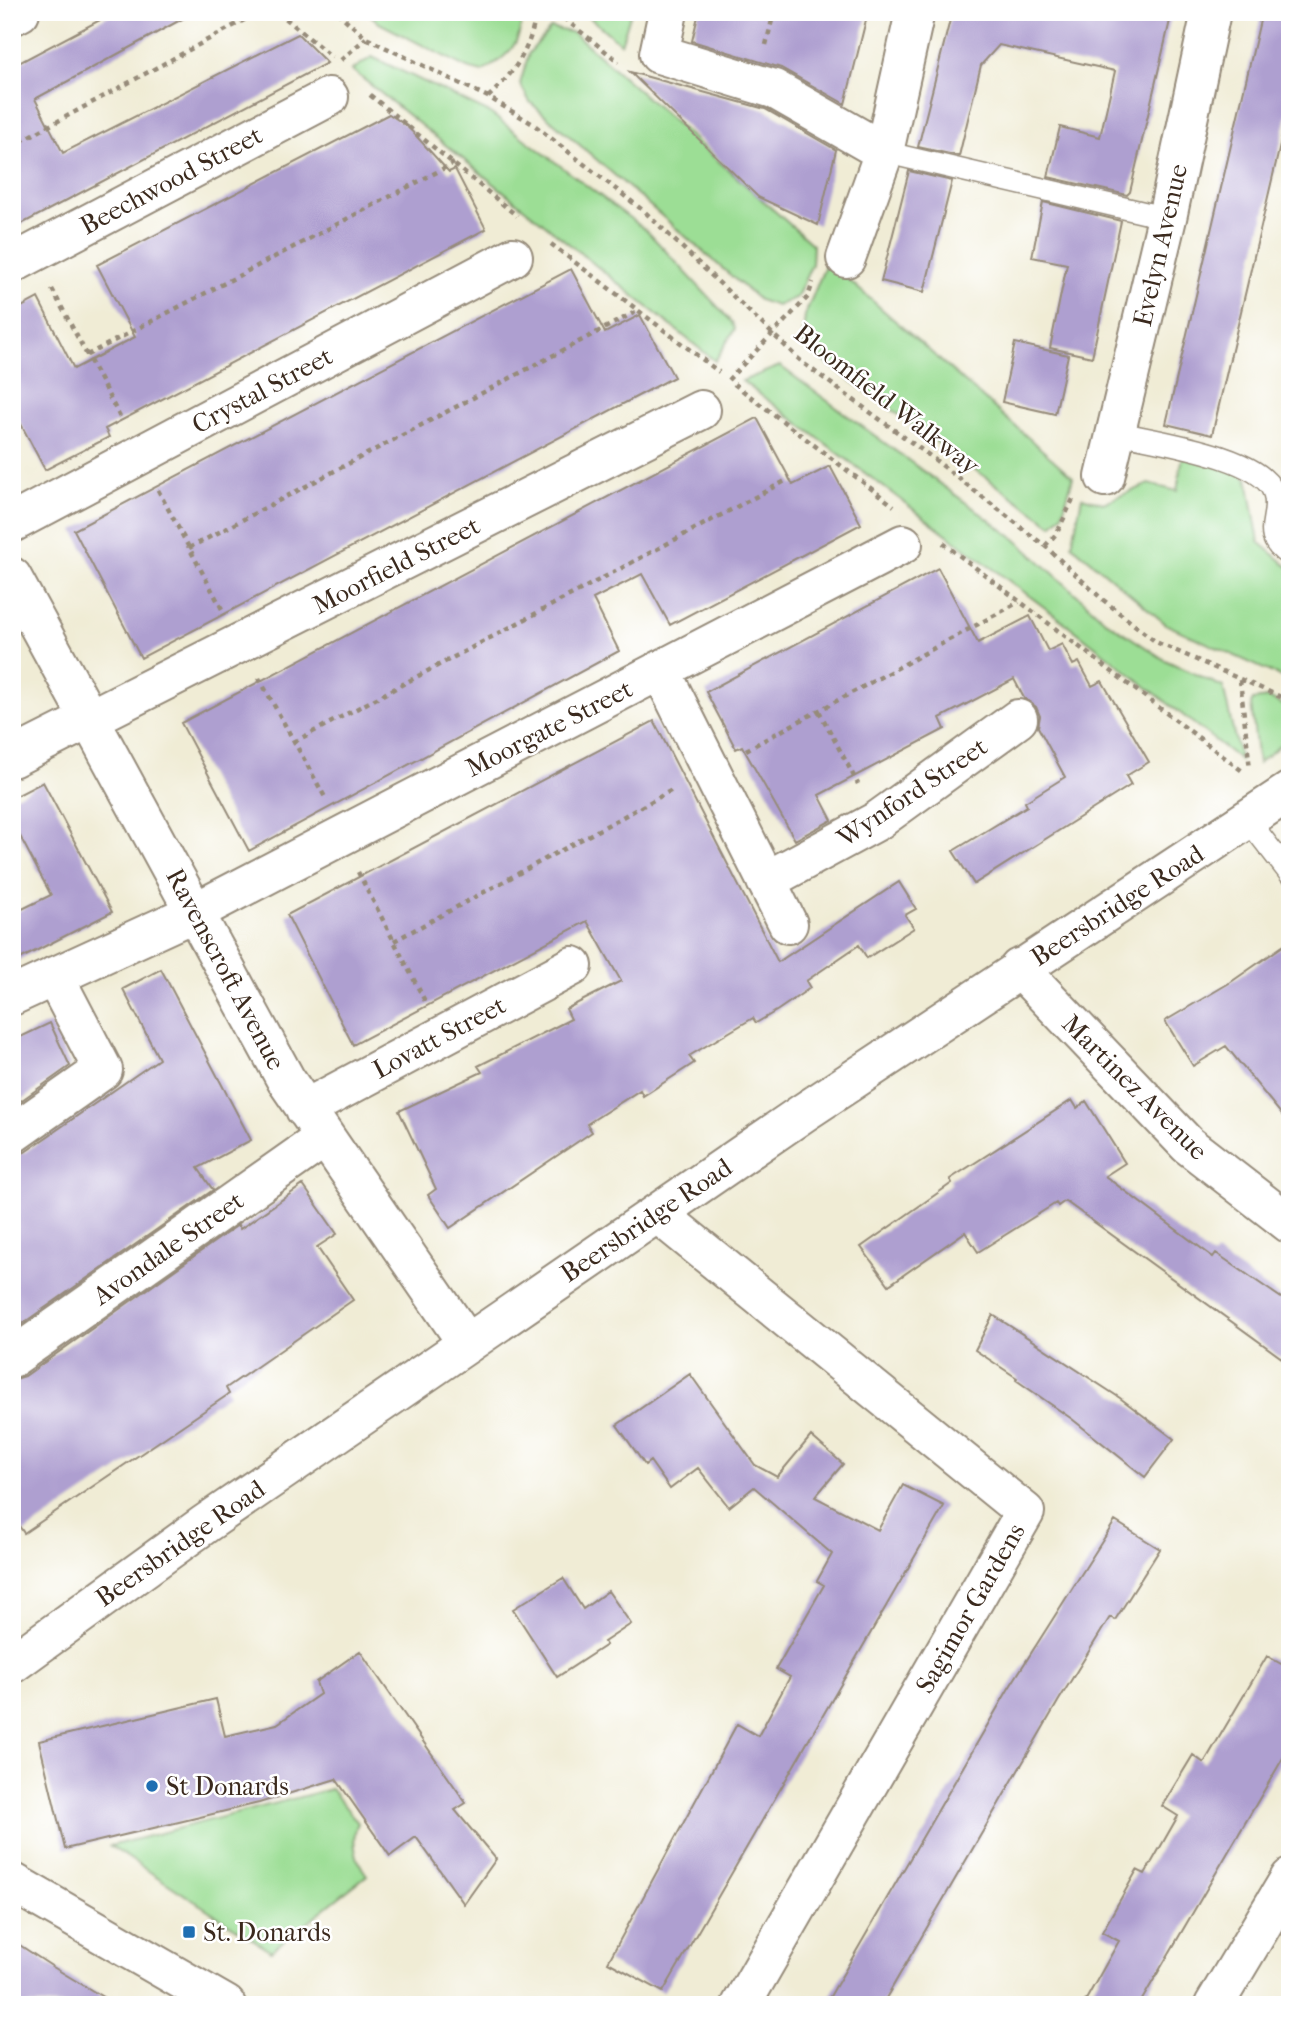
<svg xmlns="http://www.w3.org/2000/svg" width="1302" height="2017" viewBox="0 0 1302 2017" font-family="'IM FELL French Canon',serif">
	<rect width="100%" height="100%" fill="#fff"/>
	<filter id="ink" filterUnits="userSpaceOnUse"><feTurbulence type="fractalNoise" baseFrequency=".0143" numOctaves="2"/><feDisplacementMap in="SourceGraphic" scale="14" xChannelSelector="R" yChannelSelector="G"/><feConvolveMatrix kernelMatrix="1 2 1 2 8 2 1 2 1" color-interpolation-filters="sRGB"/></filter>
	<filter id="wash" filterUnits="userSpaceOnUse"><feTurbulence type="fractalNoise" baseFrequency=".00686" numOctaves="4" result="noise"/><feDisplacementMap in="SourceGraphic" scale="28" xChannelSelector="R" yChannelSelector="G"/><feGaussianBlur stdDeviation="1.57" result="paint"/><feColorMatrix in="noise" values="0 0 0 0 0 0 0 0 0 0 0 0 0 0 0 0 0 1.4 0 .05"/><feComposite in="paint" operator="in"/></filter>
	<g filter="url(#wash)">
		<rect width="100%" height="100%" fill="#f0ecd5"/>
		<!-- green -->
		<path fill="#9cde95" stroke="#6c845a" stroke-width="2" d="M367,12H522C522,45 508,56 482,72L467,68L379,23Z
			M583,12H631L621,44Z
			M551,28L574,33L813,245L812,264L797,297L777,306L759,300L530,102L520,84L529,53Z
			M372,57L490,113L647,231L732,322L735,329L715,361L352,70Z
			M827,261L1073,477L1062,515L1052,525L802,345L805,315Z
			M780,366L1014,538L1106,621L1165,660L1223,687L1240,760L1068,625L742,381Z
			M1183,455L1239,471L1248,480L1259,542L1290,568V681L1167,625L1072,545L1082,497L1103,503L1149,484L1177,491Z
			M1268,698L1290,708V737L1258,763L1251,704L1253,700Z
			M331,1789L358,1823C350,1840 356,1861 367,1875L271,1951L110,1846Z"/>
		<g id="blocks">
			<!-- building -->
			<path fill="#ae9fd0" d="M115,12H195L35,99L63,153L298,34L327,63L12,229V56L17,64Z
				M699,12H868L845,104L781,68L692,41Z
				M952,12H1172L1130,192L1127,195L1048,177L1060,127L1100,137L1115,71L999,45L981,65L959,156L918,147Z
				M1262,12L1290,16V103L1212,435L1166,424Z
				M630,72L765,109L836,150L818,225L758,197Z
				M389,114L407,126L449,172L455,169L486,229L105,429L109,437L45,470L12,407V312L38,298L74,369L135,337L97,265Z
				M909,171L952,181L924,292L881,281Z
				M1043,202L1121,221L1092,357L1050,348L1067,264L1032,257Z
				M571,269L605,333L640,315L674,377L141,658L74,530Z
				M1015,343L1068,355L1055,414L1002,402Z
				M757,418L793,485L830,466L861,524L670,625L642,574L593,599L619,651L249,851L181,723Z
				M938,568L978,643L1030,616L1048,651L1062,644L1073,665L1079,662L1092,686L1102,681L1149,762L1126,776L1131,785L974,884L953,851L1027,806L1025,802L1065,777L1038,727L1040,716L1036,707L1024,698L1014,679L940,718L945,729L819,795L832,820L795,840L742,746L736,749L706,692Z
				M654,721L778,962L899,882L916,909L905,915L914,928L867,958L859,945L806,981L810,988L778,1010L756,1023L753,1018L689,1056L694,1063L643,1096L640,1090L587,1124L592,1132L450,1228L428,1195L436,1189L399,1111L482,1072L478,1066L571,1019L566,1009L621,981L587,921L353,1045L287,915Z
				M43,782L112,912L12,963V914L51,895L12,821V798Z
				M1290,941V1125L1226,1046L1193,1066L1165,1021L1231,982Z
				M161,969L251,1140L198,1168L213,1190L12,1331V1156L25,1152L159,1059L123,989Z
				M50,1023L70,1066L12,1107V1041Z
				M1072,1100L1077,1108L1086,1101L1125,1163L1105,1176L1213,1257L1216,1253L1290,1304V1364L1065,1201L1058,1206L1056,1203L978,1252L965,1232L889,1285L861,1247L952,1183L950,1179Z
				M303,1185L337,1234L317,1247L353,1300L226,1388L229,1394L24,1533L12,1516V1380L25,1376L238,1225L240,1229Z
				M993,1315L1120,1398L1174,1439L1145,1477L1072,1419L1016,1380L1017,1378L975,1350Z
				M690,1374L755,1465L777,1477L811,1436L843,1464L815,1497L878,1530L903,1485L944,1506L663,1992L608,1962L737,1724L758,1736L790,1677L776,1669L824,1585L817,1581L832,1554L754,1487L729,1507L698,1468L670,1489L650,1461L645,1465L617,1425Z
				M1115,1521L1160,1549L1115,1620L1110,1617L1059,1700L882,2005H825L1009,1688Z
				M563,1578L583,1609L608,1591L631,1624L604,1642L606,1645L557,1677L513,1609Z
				M360,1651L466,1803L455,1810L496,1859L464,1904L416,1837L390,1856L336,1779L259,1803L65,1849L39,1741L216,1699L225,1736L277,1724L320,1694L316,1682Z
				M1267,1656L1290,1669V1746L1139,2005H1083L1119,1941L1102,1932L1137,1870L1145,1874L1178,1816L1162,1806L1193,1755L1204,1763Z
				M12,1940L53,1967L116,2005H12Z"/>
		</g>
	</g>
	<g filter="url(#ink)">
		<use href="#blocks" fill-opacity="0" stroke="#968b7a" stroke-width="2"/>
		<g fill="none" stroke-linecap="round" stroke-linejoin="round">
			<!-- lane casing -->
			<g stroke="#968b7a" stroke-width="24">
				<path id="lane" d="M884,152L1167,218
					M1115,432C1152,441 1261,455 1274,493C1282,519 1257,534 1290,556
					M1248,820L1290,874"/>
			</g>
			<!-- street casing -->
			<g stroke="#968b7a" stroke-width="42">
				<path id="street" d="M668,12L659,54L774,89L884,152
					M12,16L20,12
					M846,258L884,152L915,12
					M12,264L329,97
					M1105,477L1167,218L1211,12
					M12,523L513,257
					M12,577L286,1080L467,1343
					M661,671L788,924
					M12,758L701,410
					M766,881L877,821L1018,719
					M1019,968L1188,1145L1290,1224
					M12,996L195,912L903,544
					M305,1109L573,966
					M12,1134L103,1070L54,976
					M658,1214L1025,1512L741,2005
					M12,1358L324,1138
					M1214,2005L1290,1878"/>
			</g>
			<!-- secondary casing -->
			<g stroke="#968b7a" stroke-width="42">
				<path id="secondary" d="M12,1664L205,1524L803,1113L1290,791
					M12,1882L226,2005"/>
			</g>
			<!-- path -->
			<path stroke="#968b7a" stroke-width="4.5" stroke-dasharray="5 5" stroke-linecap="butt" d="M278,12L332,57
				M337,12L366,38L488,97L533,124L645,212L803,363L934,459L1045,546L1102,599L1156,642L1290,701
				M556,12L619,62
				M766,45L774,12
				M341,60L366,38
				M370,95L517,216
				M488,97C515,72 531,49 536,12
				M12,146L259,12
				M551,244L719,372
				M52,289L122,421
				M87,355L454,163
				M728,380L808,297L813,282
				M734,384L894,506
				M158,490L222,609
				M943,543L1245,773
				M1045,546L1057,533L1073,499
				M189,548L639,310
				M259,678L326,799
				M1240,680L1250,769
				M819,711L858,784
				M294,742L789,479
				M746,750L1019,602
				M358,872L425,1001
				M394,941L674,789"/>
			<!-- lane -->
			<use href="#lane" stroke="#fff" stroke-width="21"/>
			<!-- street -->
			<use href="#street" stroke="#fff" stroke-width="38"/>
			<!-- secondary -->
			<use href="#secondary" stroke="#fff" stroke-width="38"/>
		</g>
	</g>
	<!-- markers -->
	<g fill="#1f6fb2" stroke="#fff" stroke-width="2.5">
		<circle cx="152" cy="1786" r="7"/>
		<rect x="182" y="1925" width="14" height="14" rx="3.5"/>
	</g>
	<g text-anchor="middle" stroke-width="5" stroke-linejoin="round" paint-order="stroke">
		<!-- street labels -->
		<g font-size="26" fill="#3b2a1e" stroke="#fff">
			<text transform="translate(171 180) rotate(-28)" y="9">Beechwood Street</text>
			<text transform="translate(1160 245) rotate(-77)" y="9">Evelyn Avenue</text>
			<text transform="translate(262 390) rotate(-28)" y="9">Crystal Street</text>
			<text transform="translate(887 399) rotate(38)" y="9">Bloomfield Walkway</text>
			<text transform="translate(396 565) rotate(-27)" y="9">Moorfield Street</text>
			<text transform="translate(549 728) rotate(-27)" y="9">Moorgate Street</text>
			<text transform="translate(912 792) rotate(-34)" y="9">Wynford Street</text>
			<text transform="translate(1117 905) rotate(-33)" y="9">Beersbridge Road</text>
			<text transform="translate(226 969) rotate(62)" y="9">Ravenscroft Avenue</text>
			<text transform="translate(439 1037) rotate(-28)" y="9">Lovatt Street</text>
			<text transform="translate(1135 1087) rotate(45)" y="9">Martinez Avenue</text>
			<text transform="translate(646 1220) rotate(-34)" y="9">Beersbridge Road</text>
			<text transform="translate(168 1248) rotate(-35)" y="9">Avondale Street</text>
			<text transform="translate(180 1543) rotate(-35)" y="9">Beersbridge Road</text>
			<text transform="translate(970 1608) rotate(-60)" y="9">Sagimor Gardens</text>
		</g>
		<!-- poi labels -->
		<g font-size="26" fill="#3b2a1e" stroke="#fff" text-anchor="start">
			<text x="166" y="1795">St Donards</text>
			<text x="203" y="1941">St. Donards</text>
		</g>
	</g>
	<!-- margin -->
	<rect width="1302" height="2017" fill="none" stroke="#fff" stroke-width="42"/>
</svg>
